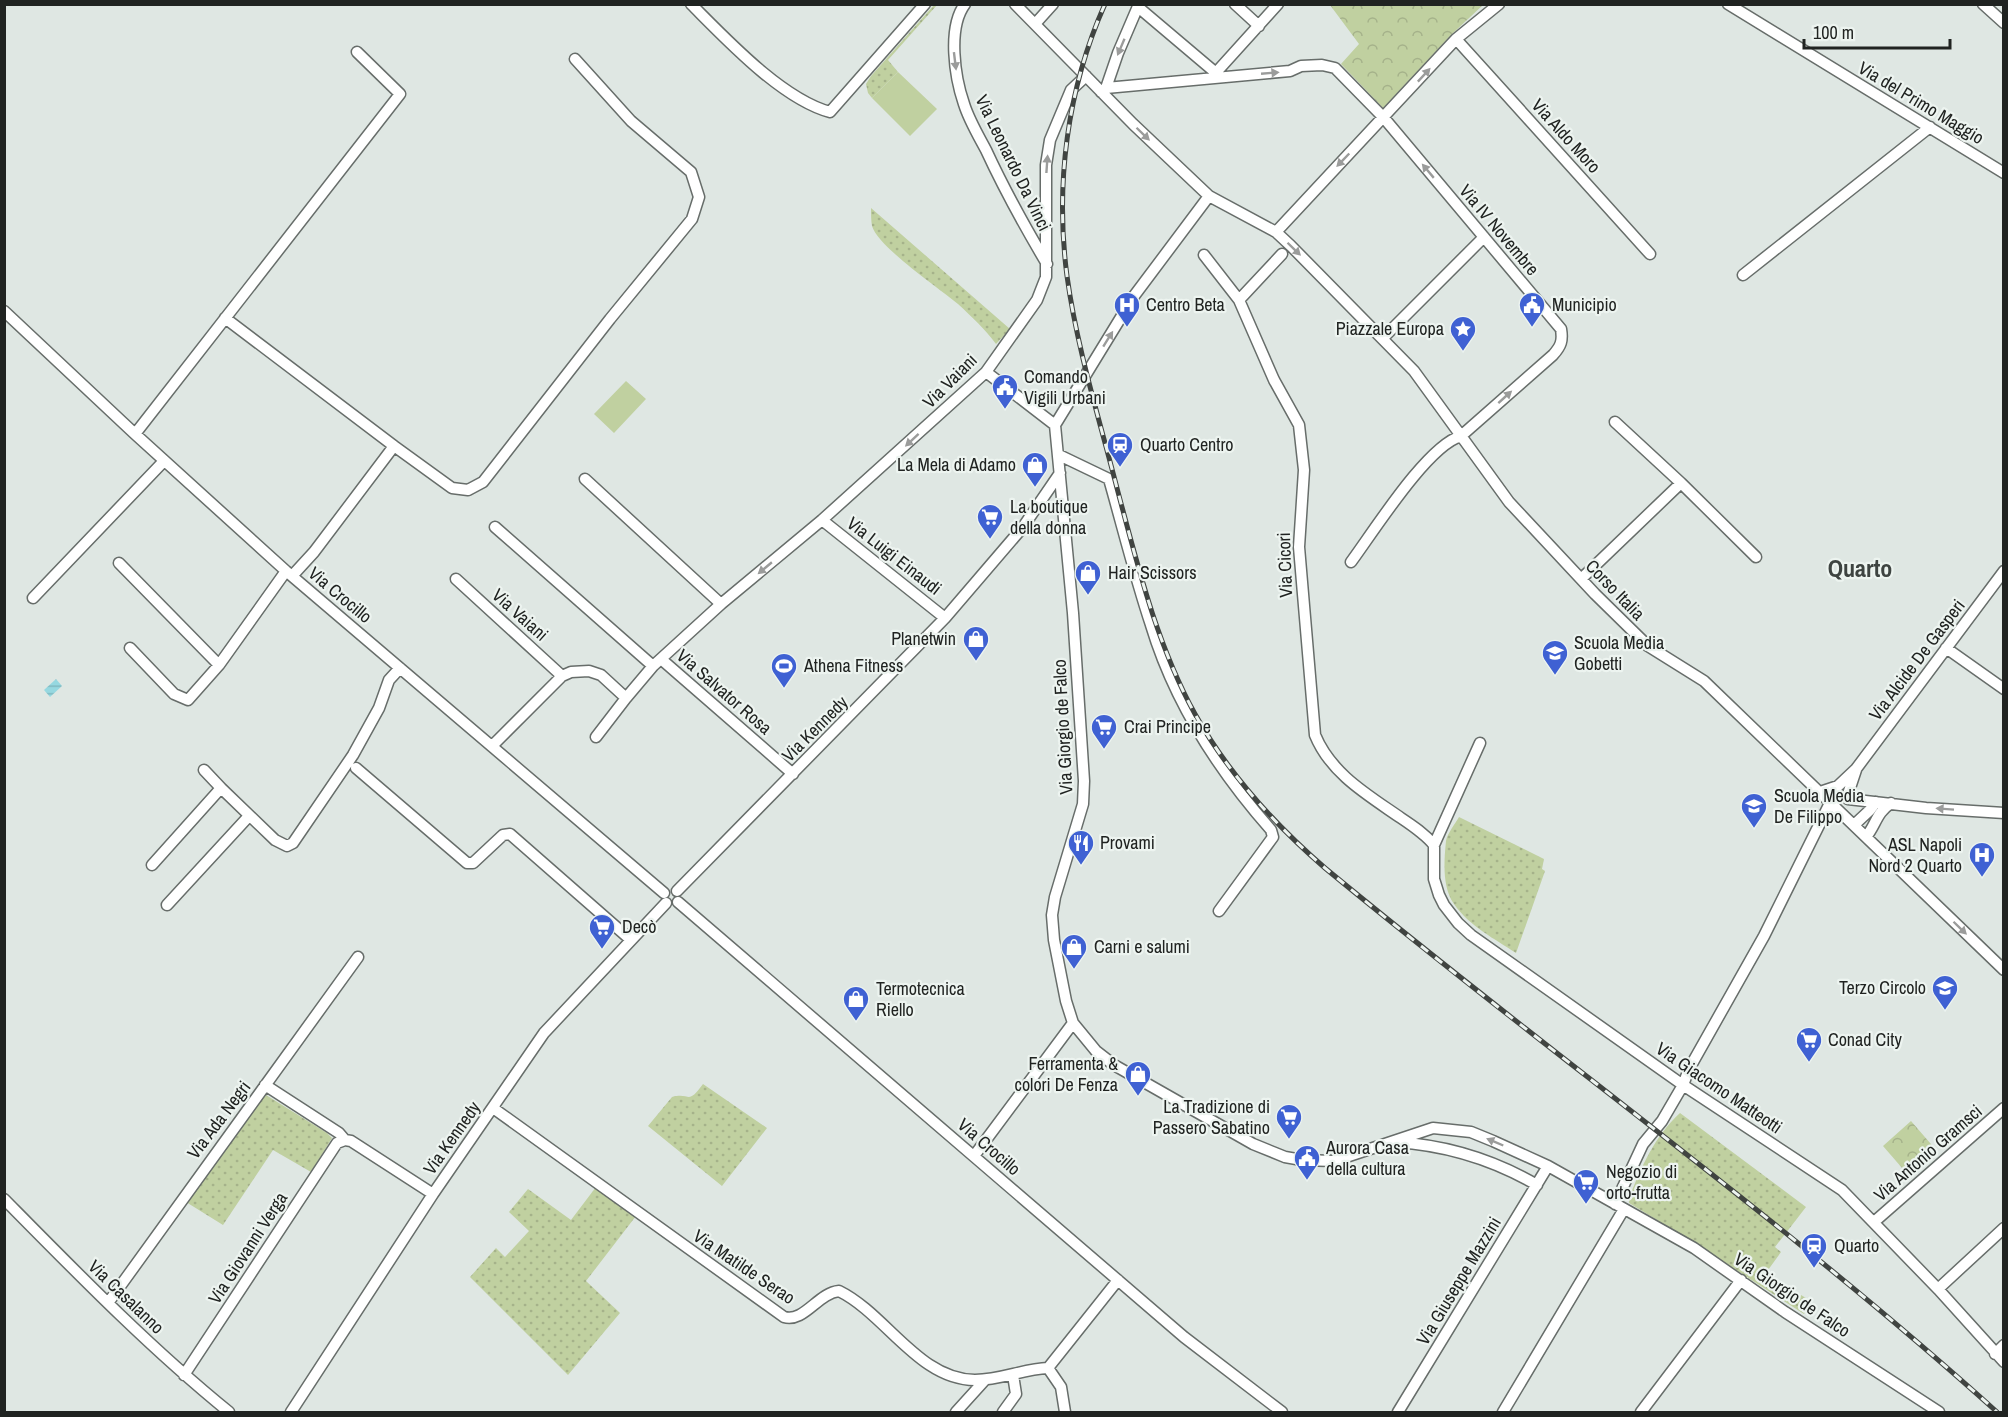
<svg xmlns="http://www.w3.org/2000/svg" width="2008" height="1417" viewBox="0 0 2008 1417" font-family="'Archivo Narrow',sans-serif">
	<defs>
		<pattern id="grass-dots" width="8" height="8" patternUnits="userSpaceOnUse" patternTransform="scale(1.5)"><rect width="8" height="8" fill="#c0d0a0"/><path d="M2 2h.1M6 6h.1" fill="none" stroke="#a5b28a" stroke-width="1.8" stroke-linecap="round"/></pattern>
		<pattern id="park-crowns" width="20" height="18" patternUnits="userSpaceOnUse" patternTransform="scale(1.5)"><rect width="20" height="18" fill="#c0d0a0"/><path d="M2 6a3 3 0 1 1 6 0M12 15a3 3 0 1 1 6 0" fill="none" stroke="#a5b28a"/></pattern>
		<pattern id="water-rules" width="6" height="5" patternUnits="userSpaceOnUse" patternTransform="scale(1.5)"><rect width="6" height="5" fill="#96d8e0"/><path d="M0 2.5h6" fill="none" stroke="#81b9c0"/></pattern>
	</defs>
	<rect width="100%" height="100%" fill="#dfe7e3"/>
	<!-- grass -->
	<path fill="url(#grass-dots)" d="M934,5H937L888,60L898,72L872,98L868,93L866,84L871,76Z
		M871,208L1010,329L996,344C985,329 972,317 958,304C939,288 878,247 872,226C871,221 871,213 871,208Z
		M1459,817L1544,859L1542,869L1545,871L1516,953C1495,939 1469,926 1454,904C1442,887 1444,861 1446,841C1447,834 1455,824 1459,817Z
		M703,1084L767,1128L722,1186L648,1126L672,1097C691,1092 687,1106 703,1084Z
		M262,1095H266L327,1133L332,1138L311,1172L273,1150L223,1225L186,1202Z
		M1680,1113L1806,1207L1775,1247L1781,1252L1763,1277L1796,1301L1801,1295L1811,1301L1804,1314L1685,1237L1629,1203V1198C1642,1166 1654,1137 1680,1113Z
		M596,1187L636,1216L586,1281L620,1313L568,1375L470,1277L496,1248L505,1257L529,1231L509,1212L528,1189L571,1220Z"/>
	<!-- park -->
	<path fill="url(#park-crowns)" d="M1330,5H1483L1452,34L1383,108L1341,64L1359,44Z
		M1911,1121L1937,1151L1909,1176L1883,1146Z"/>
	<!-- garden -->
	<path fill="#c0d0a0" d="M898,72L937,109L910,136L872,98Z
		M626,381L646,399L614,433L594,414Z"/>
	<!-- water -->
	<path fill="url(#water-rules)" d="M56,679L62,686L50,697L44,690Z"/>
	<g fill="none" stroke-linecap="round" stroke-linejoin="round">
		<!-- minor casing -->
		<g stroke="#676d6a" stroke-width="13">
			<path id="minor" d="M691,4C727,40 782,99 830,112L925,4
				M965,4C947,28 955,78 964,104C969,120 978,135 986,150C1004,189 1025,227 1047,264
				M1015,4L1133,124L1209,196L1276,232L1291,246L1414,371L1509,502L1595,594L1648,646L1704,681L2004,970
				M1235,4L1259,26
				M1728,4L2004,173
				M1983,4L2004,23
				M1138,7L1216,73
				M1035,24L1053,4
				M1456,39L1650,254
				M1212,77L1278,4
				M1106,88L1118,53L1139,4
				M1101,92L1106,88L1290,71L1301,66L1322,65L1335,68L1384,118L1561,329C1563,341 1561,346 1553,355L1461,436C1427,446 1374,531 1351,562
				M1209,196L1134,296L1055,425L1073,613L1084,781L1083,804L1055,897L1052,915L1054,940L1066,1001L1073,1023L1096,1051L1114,1065L1253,1144L1285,1157L1302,1160L1334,1161L1433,1128L1471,1132L1493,1141L1548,1166L1694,1248L1785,1312L1939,1412
				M1276,232L1456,39L1499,4
				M1204,255L1239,300L1274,380L1299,425L1304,470L1299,547L1315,735C1331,774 1368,795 1401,818C1413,826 1425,834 1434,845
				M1743,275L1930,127
				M1239,300L1282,254
				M4,311L135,434L286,571L664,893
				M225,318L394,446
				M1383,338L1484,237
				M986,372L1055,425
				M1615,422L1681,483L1756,557
				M135,434L400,94L357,52
				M1059,455L1109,479C1123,528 1135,577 1151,625C1174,701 1219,771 1271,830L1273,837L1219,911
				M585,479L721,604
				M822,520L945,618
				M495,527L653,666
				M119,563L219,665
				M292,576L314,552L394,446L452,488L468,490L483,482L610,319L692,219L699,197L691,172L631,121L575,59
				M456,579L562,676
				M1581,579L1681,483
				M33,598L164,461
				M130,648L174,694L188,700L219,665L286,571
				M1946,648L2004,689
				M661,659L793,774
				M626,698L653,666L721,604L822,520L986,372L1037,300L1046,277V165L1050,140L1071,90L1086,76
				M1480,743L1434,845V879L1439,895L1444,905L1458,923L1471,935L1683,1085L1842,1190L1938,1289L2004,1362
				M492,746L562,676L571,672L589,671L601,675L626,698L596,737
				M356,768L467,863H473L503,835L510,834L631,940
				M204,770L221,788
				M1823,791L1838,786L1856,769L2004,571
				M1848,794L1856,770
				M1848,799L1926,808L2004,813
				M1854,825L1870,810L1876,802
				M1866,837C1876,825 1876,813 1891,803
				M152,865L221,788L275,840L287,846L293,843L353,755L379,708L389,680L400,668
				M677,891L945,618L1023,527L1060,473
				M678,902L1184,1337L1282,1412
				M167,905L249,816
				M265,1085L339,1133L345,1140
				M493,1108L784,1317C804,1323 818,1293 839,1291C886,1314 919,1380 975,1380C1001,1380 1023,1369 1048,1368L1118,1280
				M1395,1142C1445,1145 1494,1160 1537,1185
				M974,1156L1073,1023
				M4,1199C77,1273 149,1347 229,1412
				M1615,1204L1643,1144L1662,1121L1683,1085L1689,1069L1764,936L1830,803L1828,796L1830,790
				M1874,1222L2004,1108
				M1938,1289L2004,1228
				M108,1303L358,957
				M1995,1354L2004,1345
				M1048,1368L1061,1387L1065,1412
				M184,1375L337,1143L345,1140L351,1141L433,1194
				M291,1412L433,1194L544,1033L666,903
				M956,1412L985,1380
				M1003,1412L1016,1394L1013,1375
				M1398,1412L1548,1166
				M1503,1412L1624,1209
				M1641,1412L1741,1280"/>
		</g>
		<!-- minor -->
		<use href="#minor" stroke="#fff" stroke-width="10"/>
		<!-- rail casing -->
		<g stroke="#404441" stroke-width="5">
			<path id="rail" d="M1105,4C1067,89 1055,185 1067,276C1077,349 1100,421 1118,492C1138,567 1157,645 1195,714C1228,773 1273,823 1325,868C1547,1052 1783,1219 1997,1412"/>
		</g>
		<!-- rail -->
		<use href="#rail" stroke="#edf4f0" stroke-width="3" stroke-dasharray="9" stroke-linecap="butt"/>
	</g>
	<!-- one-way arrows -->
	<defs><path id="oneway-solid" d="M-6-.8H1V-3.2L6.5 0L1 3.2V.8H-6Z" transform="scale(1.5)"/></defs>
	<g fill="#9b9c9b">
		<use href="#oneway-solid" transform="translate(1121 47) rotate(113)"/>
		<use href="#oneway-solid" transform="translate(955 61) rotate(83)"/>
		<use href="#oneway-solid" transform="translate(1270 73) rotate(-5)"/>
		<use href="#oneway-solid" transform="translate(1424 75) rotate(-47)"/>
		<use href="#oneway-solid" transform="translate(1143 134) rotate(44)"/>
		<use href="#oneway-solid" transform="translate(1343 160) rotate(134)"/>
		<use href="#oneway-solid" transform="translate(1047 164) rotate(-86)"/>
		<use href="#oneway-solid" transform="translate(1428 171) rotate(-130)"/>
		<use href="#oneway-solid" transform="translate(1294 249) rotate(44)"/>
		<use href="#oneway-solid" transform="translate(1108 339) rotate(-58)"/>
		<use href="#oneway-solid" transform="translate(1505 397) rotate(-42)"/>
		<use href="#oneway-solid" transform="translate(912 440) rotate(137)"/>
		<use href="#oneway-solid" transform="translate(765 568) rotate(140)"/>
		<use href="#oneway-solid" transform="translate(1945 809) rotate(-176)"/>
		<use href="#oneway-solid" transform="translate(1960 928) rotate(44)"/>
		<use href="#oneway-solid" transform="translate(1495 1142) rotate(-157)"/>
	</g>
	<!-- icons -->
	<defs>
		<g id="hospital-pin" transform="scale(1.35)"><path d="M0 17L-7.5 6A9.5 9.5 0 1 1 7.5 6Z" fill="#3f61d3" stroke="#edf4f0"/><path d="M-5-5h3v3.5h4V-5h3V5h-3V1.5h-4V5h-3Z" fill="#fff"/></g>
		<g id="civic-pin" transform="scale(1.35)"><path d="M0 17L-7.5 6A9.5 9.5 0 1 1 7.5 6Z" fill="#3f61d3" stroke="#edf4f0"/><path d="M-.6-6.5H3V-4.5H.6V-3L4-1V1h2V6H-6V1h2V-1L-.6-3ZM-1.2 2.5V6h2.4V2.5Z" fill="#fff"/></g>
		<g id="sight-pin" transform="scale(1.35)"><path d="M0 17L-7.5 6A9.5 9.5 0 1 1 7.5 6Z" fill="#3f61d3" stroke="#edf4f0"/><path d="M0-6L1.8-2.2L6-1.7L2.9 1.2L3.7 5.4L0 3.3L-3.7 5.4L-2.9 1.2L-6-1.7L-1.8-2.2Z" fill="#fff"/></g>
		<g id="station-pin" transform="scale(1.35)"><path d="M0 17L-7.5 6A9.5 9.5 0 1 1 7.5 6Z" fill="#3f61d3" stroke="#edf4f0"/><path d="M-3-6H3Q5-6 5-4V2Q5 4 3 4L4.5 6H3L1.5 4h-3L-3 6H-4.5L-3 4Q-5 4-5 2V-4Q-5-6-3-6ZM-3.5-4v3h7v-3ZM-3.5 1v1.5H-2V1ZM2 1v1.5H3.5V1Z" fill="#fff"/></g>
		<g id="shop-pin" transform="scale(1.35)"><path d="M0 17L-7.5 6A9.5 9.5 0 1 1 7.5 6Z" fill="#3f61d3" stroke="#edf4f0"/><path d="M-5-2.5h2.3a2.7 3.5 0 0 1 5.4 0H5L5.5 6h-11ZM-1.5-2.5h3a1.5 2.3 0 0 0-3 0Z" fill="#fff"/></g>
		<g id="supermarket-pin" transform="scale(1.35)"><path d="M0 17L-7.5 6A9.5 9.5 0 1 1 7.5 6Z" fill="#3f61d3" stroke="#edf4f0"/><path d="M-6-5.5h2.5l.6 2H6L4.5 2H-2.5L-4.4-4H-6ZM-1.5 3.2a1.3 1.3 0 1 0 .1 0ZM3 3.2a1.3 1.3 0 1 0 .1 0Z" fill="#fff"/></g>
		<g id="school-pin" transform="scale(1.35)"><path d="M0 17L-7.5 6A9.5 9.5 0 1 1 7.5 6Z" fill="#3f61d3" stroke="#edf4f0"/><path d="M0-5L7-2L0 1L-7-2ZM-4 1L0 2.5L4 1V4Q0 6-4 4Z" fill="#fff"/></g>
		<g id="stadium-pin" transform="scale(1.35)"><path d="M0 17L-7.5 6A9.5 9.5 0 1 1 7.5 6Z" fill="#3f61d3" stroke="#edf4f0"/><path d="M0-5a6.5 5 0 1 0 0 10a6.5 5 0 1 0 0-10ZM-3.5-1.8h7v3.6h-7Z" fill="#fff"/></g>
		<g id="restaurant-pin" transform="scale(1.35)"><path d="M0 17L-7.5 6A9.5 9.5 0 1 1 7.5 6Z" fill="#3f61d3" stroke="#edf4f0"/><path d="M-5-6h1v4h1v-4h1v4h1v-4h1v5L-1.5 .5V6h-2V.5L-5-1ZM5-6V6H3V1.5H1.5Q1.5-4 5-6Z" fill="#fff"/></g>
	</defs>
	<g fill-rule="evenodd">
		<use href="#hospital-pin" x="1127" y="305"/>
		<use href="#civic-pin" x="1532" y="305"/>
		<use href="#sight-pin" x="1463" y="329"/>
		<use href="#civic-pin" x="1005" y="387"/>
		<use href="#station-pin" x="1120" y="445"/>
		<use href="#shop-pin" x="1035" y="465"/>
		<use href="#supermarket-pin" x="990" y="517"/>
		<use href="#shop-pin" x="1088" y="573"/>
		<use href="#shop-pin" x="976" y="639"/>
		<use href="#school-pin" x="1555" y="653"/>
		<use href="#stadium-pin" x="784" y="666"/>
		<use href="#supermarket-pin" x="1104" y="727"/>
		<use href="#school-pin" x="1754" y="806"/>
		<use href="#restaurant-pin" x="1081" y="843"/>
		<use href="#hospital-pin" x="1982" y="855"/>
		<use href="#supermarket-pin" x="602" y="927"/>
		<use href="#shop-pin" x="1074" y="947"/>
		<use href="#school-pin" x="1945" y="988"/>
		<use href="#shop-pin" x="856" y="999"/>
		<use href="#supermarket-pin" x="1809" y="1040"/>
		<use href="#shop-pin" x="1138" y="1074"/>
		<use href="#supermarket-pin" x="1289" y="1117"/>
		<use href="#civic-pin" x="1307" y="1158"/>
		<use href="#supermarket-pin" x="1586" y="1182"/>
		<use href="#station-pin" x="1814" y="1246"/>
	</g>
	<g text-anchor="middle" stroke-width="4.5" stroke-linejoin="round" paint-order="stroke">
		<!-- street labels -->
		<g font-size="18" fill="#202321" stroke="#edf4f0">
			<text transform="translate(1921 103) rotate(31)" y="6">Via del Primo Maggio</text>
			<text transform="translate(1566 136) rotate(48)" y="6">Via Aldo Moro</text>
			<text transform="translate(1013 163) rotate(64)" y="6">Via Leonardo Da Vinci</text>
			<text transform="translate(1499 230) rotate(50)" y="6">Via IV Novembre</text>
			<text transform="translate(950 381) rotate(-45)" y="6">Via Vaiani</text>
			<text transform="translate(894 556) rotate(38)" y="6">Via Luigi Einaudi</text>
			<text transform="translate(1285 565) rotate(-92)" y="6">Via Cicori</text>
			<text transform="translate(1615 590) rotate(46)" y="6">Corso Italia</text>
			<text transform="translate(340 595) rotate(40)" y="6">Via Crocillo</text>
			<text transform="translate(520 615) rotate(42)" y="6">Via Vaiani</text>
			<text transform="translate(1917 660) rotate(-53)" y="6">Via Alcide De Gasperi</text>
			<text transform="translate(724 692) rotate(41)" y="6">Via Salvator Rosa</text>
			<text transform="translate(1063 727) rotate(-93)" y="6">Via Giorgio de Falco</text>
			<text transform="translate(815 729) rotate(-45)" y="6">Via Kennedy</text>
			<text transform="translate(1719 1088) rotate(34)" y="6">Via Giacomo Matteotti</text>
			<text transform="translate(219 1120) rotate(-53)" y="6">Via Ada Negri</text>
			<text transform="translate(452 1138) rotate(-55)" y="6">Via Kennedy</text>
			<text transform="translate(989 1147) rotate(41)" y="6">Via Crocillo</text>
			<text transform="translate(1928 1153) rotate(-41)" y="6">Via Antonio Gramsci</text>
			<text transform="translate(248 1248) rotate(-57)" y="6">Via Giovanni Verga</text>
			<text transform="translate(744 1267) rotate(34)" y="6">Via Matilde Serao</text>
			<text transform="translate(1459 1281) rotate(-59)" y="6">Via Giuseppe Mazzini</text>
			<text transform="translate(1792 1295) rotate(34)" y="6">Via Giorgio de Falco</text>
			<text transform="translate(126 1297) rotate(44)" y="6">Via Casalanno</text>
		</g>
		<!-- poi labels -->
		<g font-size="18" fill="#202321" stroke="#edf4f0" text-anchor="start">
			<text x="1146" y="311">Centro Beta</text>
			<text x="1552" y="311">Municipio</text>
			<text x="1444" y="335" text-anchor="end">Piazzale Europa</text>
			<text x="1024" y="383">Comando<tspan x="1024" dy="21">Vigili Urbani</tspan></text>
			<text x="1140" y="451">Quarto Centro</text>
			<text x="1016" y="471" text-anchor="end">La Mela di Adamo</text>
			<text x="1010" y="513">La boutique<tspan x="1010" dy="21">della donna</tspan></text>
			<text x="1108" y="579">Hair Scissors</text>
			<text x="956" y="645" text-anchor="end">Planetwin</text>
			<text x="1574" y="649">Scuola Media<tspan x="1574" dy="21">Gobetti</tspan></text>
			<text x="804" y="672">Athena Fitness</text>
			<text x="1124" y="733">Crai Principe</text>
			<text x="1774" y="802">Scuola Media<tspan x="1774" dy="21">De Filippo</tspan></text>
			<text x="1100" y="849">Provami</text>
			<text x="1962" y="851" text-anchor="end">ASL Napoli<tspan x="1962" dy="21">Nord 2 Quarto</tspan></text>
			<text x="622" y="933">Decò</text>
			<text x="1094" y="953">Carni e salumi</text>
			<text x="1926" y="994" text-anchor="end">Terzo Circolo</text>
			<text x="876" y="995">Termotecnica<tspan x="876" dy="21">Riello</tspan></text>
			<text x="1828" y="1046">Conad City</text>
			<text x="1118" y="1070" text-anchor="end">Ferramenta &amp;<tspan x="1118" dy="21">colori De Fenza</tspan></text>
			<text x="1270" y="1113" text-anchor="end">La Tradizione di<tspan x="1270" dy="21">Passero Sabatino</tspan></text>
			<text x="1326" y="1154">Aurora Casa<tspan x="1326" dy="21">della cultura</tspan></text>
			<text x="1606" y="1178">Negozio di<tspan x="1606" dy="21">orto-frutta</tspan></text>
			<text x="1834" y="1252">Quarto</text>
		</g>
		<!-- district labels -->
		<g font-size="24" font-weight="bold" fill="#3e4441" stroke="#edf4f0">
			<text x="1860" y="577">Quarto</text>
		</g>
	</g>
	<!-- border -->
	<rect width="2008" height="1417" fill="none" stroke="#202321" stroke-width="12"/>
	<!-- scale -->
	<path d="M1804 39v9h146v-9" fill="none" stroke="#202321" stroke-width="3"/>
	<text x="1813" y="39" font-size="18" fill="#202321" stroke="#edf4f0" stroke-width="4.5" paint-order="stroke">100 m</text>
</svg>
